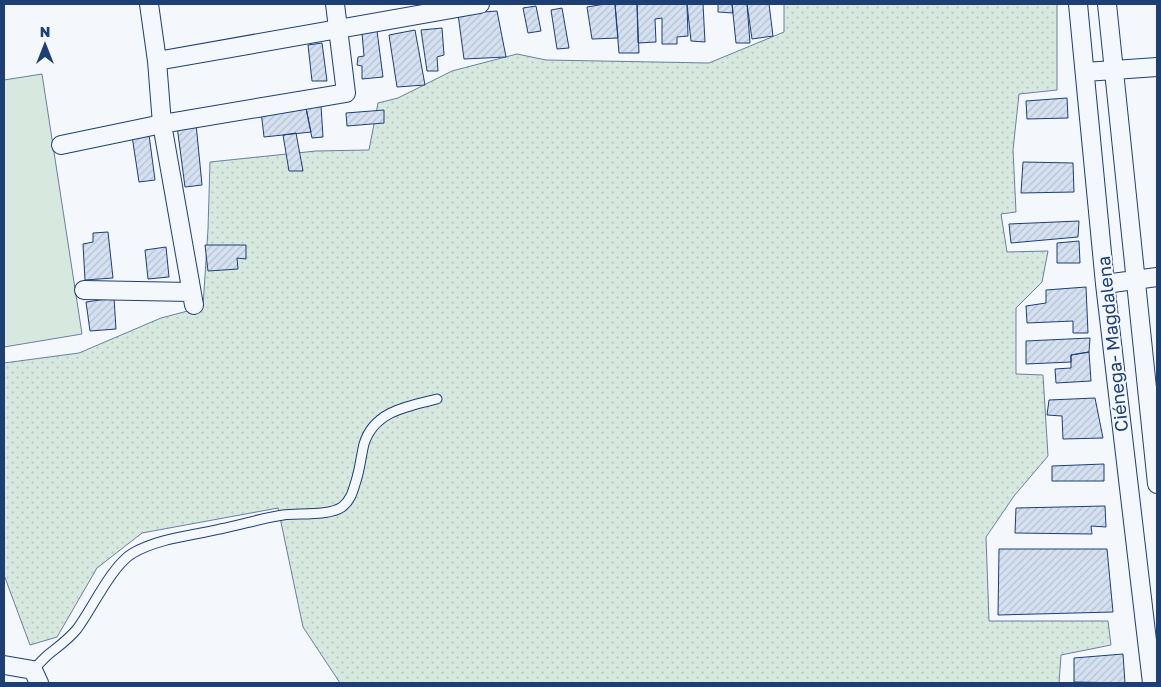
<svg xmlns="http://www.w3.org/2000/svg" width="1161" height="687" viewBox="0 0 1161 687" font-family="'Golos Text',sans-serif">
	<defs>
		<pattern id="park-dots" width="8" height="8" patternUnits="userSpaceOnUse" patternTransform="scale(1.25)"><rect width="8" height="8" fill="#d7e8df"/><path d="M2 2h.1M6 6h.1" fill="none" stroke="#b8c8c3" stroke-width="1.8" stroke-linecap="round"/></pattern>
		<pattern id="building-hatch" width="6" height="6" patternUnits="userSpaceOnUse" patternTransform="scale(1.25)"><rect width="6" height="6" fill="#d5e0f0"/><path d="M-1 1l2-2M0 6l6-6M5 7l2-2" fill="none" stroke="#b6c1d1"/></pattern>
	</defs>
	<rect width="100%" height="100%" fill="#f4f7fb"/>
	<!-- park -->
	<path fill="url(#park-dots)" stroke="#687fa3" d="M784,4H1057V90L1019,94L1013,150L1016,212L1001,214L1007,252L1048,251L1042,282L1016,308V374L1043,375L1048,456L1014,496L986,537L989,621H1108L1111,645L1061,655L1059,683H340L303,627L278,508L142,533L97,568L57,637L30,645L4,575V363L79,353L161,318L203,307L208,229L210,162L316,151L369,150L378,103L398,98L452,71L517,54L546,60L709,63L784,32Z"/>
	<!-- pitch -->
	<path fill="#d7e8df" stroke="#687fa3" d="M42,74L82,334L4,347V80Z"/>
	<!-- building -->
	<path fill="url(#building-hatch)" stroke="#1d3f73" d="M605,4H615L618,38L592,39L587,7Z
		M615,4H637L639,53H619Z
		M637,4H687L688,36L677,37V44H662V18L655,19L656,42L638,43Z
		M687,4H703L705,42L691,41Z
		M718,4H732L733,13L718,12Z
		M732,4H747L750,43H736Z
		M747,4H769L773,36L752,39Z
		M536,6L541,31L528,33L523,8Z
		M562,8L569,48L557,49L551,10Z
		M497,11L506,57L464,59L458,14Z
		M442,28L444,55L437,57L438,71H427L421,30Z
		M415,30L425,85L397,87L389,35Z
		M377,31L383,77L362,79V66L357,65L358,57L364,56L362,33Z
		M322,43L327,81H312L308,45Z
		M1067,98L1068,118L1027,119L1026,101Z
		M321,106L323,137L312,138L306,108Z
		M306,108L311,132L264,137L261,111Z
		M384,110V123L347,126L346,113Z
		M196,124L202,185L185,187L177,126Z
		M296,133L303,171H289L283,135Z
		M149,135L155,180L139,182L132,136Z
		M1023,162L1073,163L1074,192L1021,193Z
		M1079,221L1078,237L1011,243L1009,224Z
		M108,232L113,278L85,280L83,244L93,242V233Z
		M1079,241L1080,263H1057V243Z
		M205,245H246V259L237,258L238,269L208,271Z
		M166,247L169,277L148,279L145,250Z
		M1086,287L1088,333H1073V321L1027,323L1026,306L1046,303V290Z
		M114,298L116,329L90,331L86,302Z
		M1090,338L1089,352L1071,355V362L1026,364V341Z
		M1089,352L1091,381L1056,383L1055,369L1071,368V355Z
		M1095,398L1103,438L1063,439L1062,416L1047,415L1049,400Z
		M1104,464V481H1052V466Z
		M1105,506L1106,527L1091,526L1092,534L1015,533L1016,508Z
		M999,549H1107L1113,612L998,615Z
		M1123,654L1125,683L1074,682V658Z"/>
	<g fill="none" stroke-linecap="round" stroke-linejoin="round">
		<!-- lane casing -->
		<g stroke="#1d3f73" stroke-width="11">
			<path id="lane" d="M33,670C38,665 43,659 49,654C59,646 69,639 77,629C92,609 112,565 133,553C159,538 191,536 220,529C241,525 262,518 283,515C299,513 329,516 342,507C351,500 353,491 356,481C360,469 361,456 364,444C374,411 408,406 437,399"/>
		</g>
		<!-- street casing -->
		<g stroke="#1d3f73" stroke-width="20">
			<path id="street" d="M149,4L157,61L162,124L194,305
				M1078,4L1105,284L1152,683
				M1107,4L1157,484
				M157,61L480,4
				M1085,72L1157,67
				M61,145L162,124L346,93L335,4
				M1105,284L1157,277
				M84,290L191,292
				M4,665L33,670L39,683"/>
		</g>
		<!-- lane -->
		<use href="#lane" stroke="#f4f7fb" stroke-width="9"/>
		<!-- street -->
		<use href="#street" stroke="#f4f7fb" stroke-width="18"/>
	</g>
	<g text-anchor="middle" stroke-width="4" stroke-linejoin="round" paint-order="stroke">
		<!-- street labels -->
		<g font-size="18" fill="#1d3f73" stroke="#f4f7fb">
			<text transform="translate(1113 344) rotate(-96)" y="6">Ciénega- Magdalena</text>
		</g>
	</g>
	<!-- border -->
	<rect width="1161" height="687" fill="none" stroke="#1d3f73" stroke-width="10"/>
	<!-- north arrow -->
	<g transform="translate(45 45)" stroke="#f4f7fb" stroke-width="4" paint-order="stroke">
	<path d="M0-4L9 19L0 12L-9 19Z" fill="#1d3f73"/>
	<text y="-8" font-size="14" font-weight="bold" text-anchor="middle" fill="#1d3f73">N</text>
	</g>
</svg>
